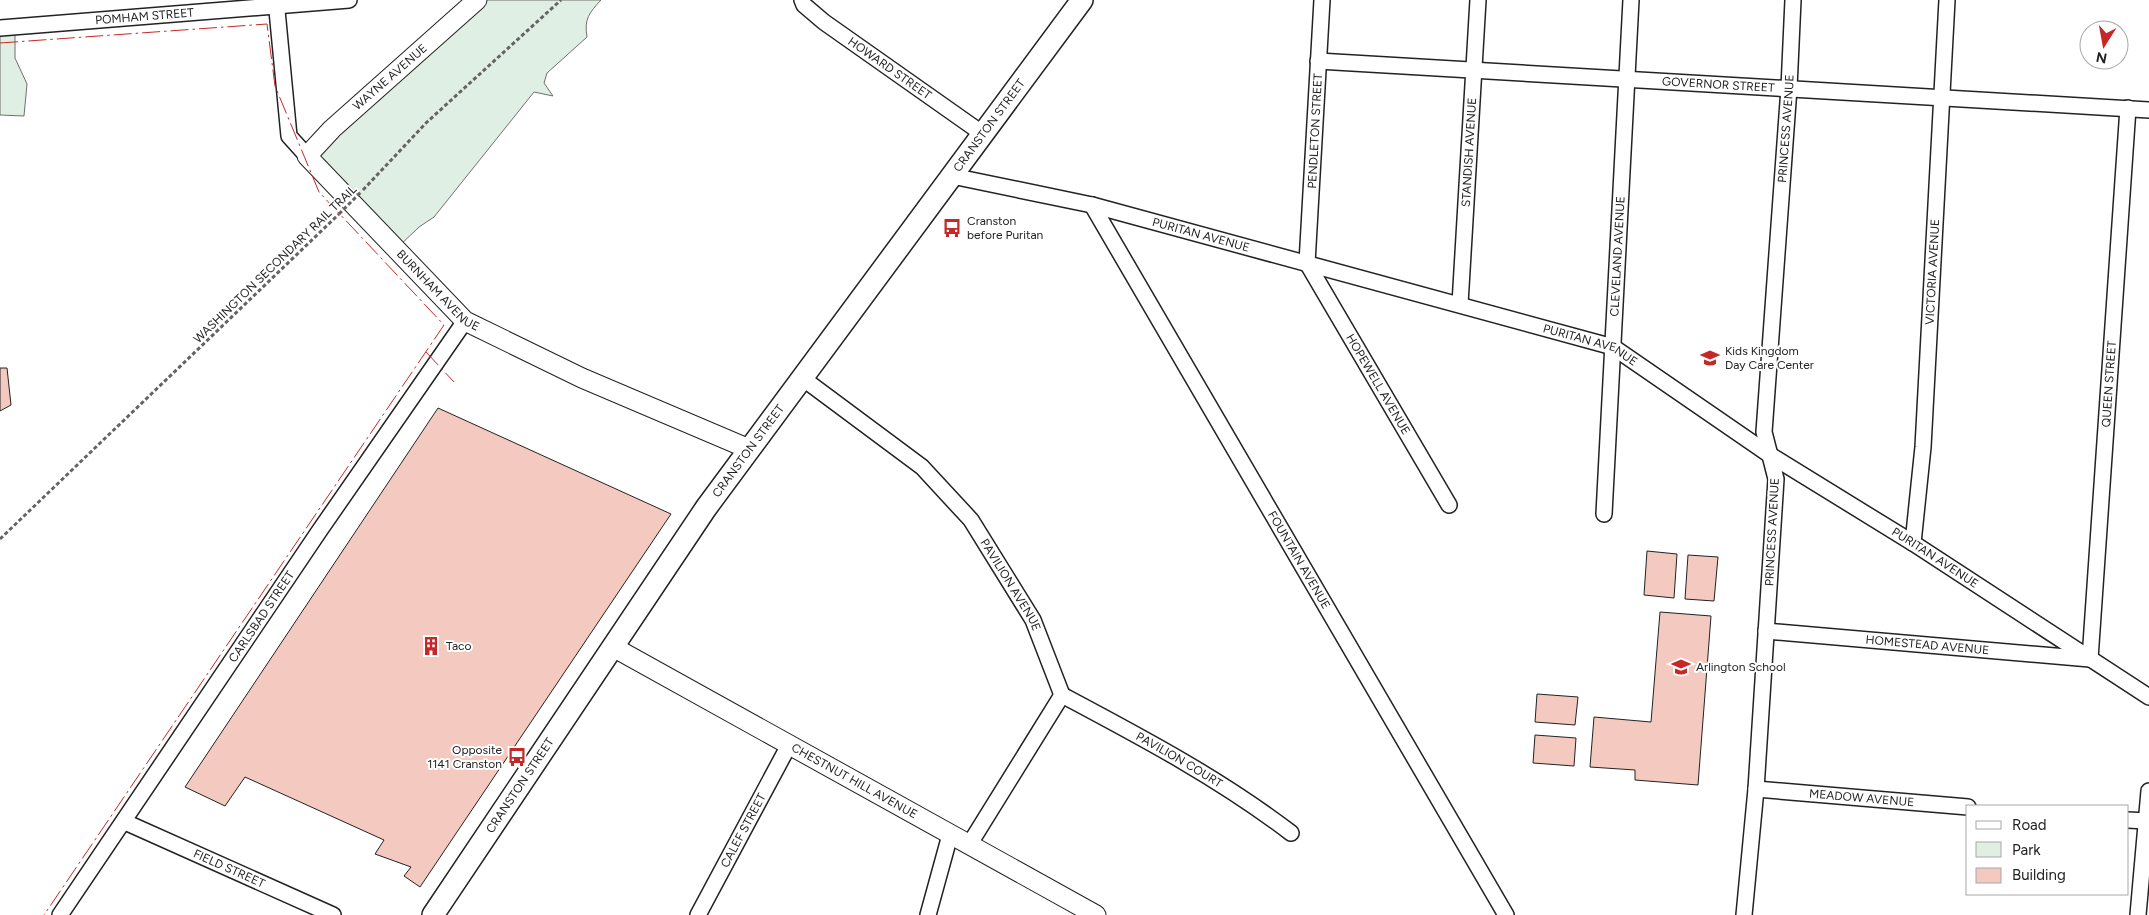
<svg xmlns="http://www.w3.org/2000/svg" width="2149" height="915" viewBox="0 0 2149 915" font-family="Figtree,sans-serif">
	<rect width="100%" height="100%" fill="#fff"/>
	<!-- green -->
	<path fill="#e0efe3" stroke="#6f6f6f" d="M479,0H601C589,13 584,19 587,37L547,73L544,83L553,96L534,92L434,217L419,227L396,249L309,154Z
		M0,27H15V58L27,84L24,116L0,115Z"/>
	<!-- building -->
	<path fill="#f3c9c0" stroke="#222" d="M0,368H7L11,405L0,411Z
		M438,408L671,514L420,887L404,876L411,867L375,854L384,840L245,777L225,806L185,787Z
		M1647,551L1677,554L1674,598L1644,595Z
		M1688,555L1718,557L1714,601L1685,599Z
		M1660,612L1711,616L1698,785L1635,780V770L1590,767L1594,717L1651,722Z
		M1537,694L1578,697L1575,725L1535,722Z
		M1535,735L1576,738L1574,766L1533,763Z"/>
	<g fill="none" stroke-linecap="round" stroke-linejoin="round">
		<!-- minor casing -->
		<g stroke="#222" stroke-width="18">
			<g id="minor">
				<path d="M276,0L289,136L307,156"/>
				<path id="s1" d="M802,0L804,5L824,22L983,134"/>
				<path id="s2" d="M1322,0L1307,263L1449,505"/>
				<path id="s3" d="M0,28L349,0"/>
				<path id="s4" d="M1318,61L2149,110"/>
				<path id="s5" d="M952,176L1092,205L1613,347L1770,455L1913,543L2149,697"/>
				<path id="s6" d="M1092,205L1506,915"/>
				<path id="s7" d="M1460,304L1478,0"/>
				<path id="s8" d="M801,377L922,467L971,520L1033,620L1062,695"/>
				<path id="s9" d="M1604,514L1631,0"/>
				<path id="s10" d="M1913,543L1923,447L1947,0"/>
				<path id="s11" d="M1766,631L2090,659L2128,108"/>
				<path id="s12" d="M1062,695C1141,737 1219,778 1291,833"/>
				<path id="s13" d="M1756,789L1968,807"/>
				<path d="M2128,820L2146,821"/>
				<path id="s14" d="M125,822L333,915"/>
				<path d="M969,845L1062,695"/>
				<path id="s15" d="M60,915L320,530L465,321"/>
				<path id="s16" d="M698,915L789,745"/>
				<path d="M928,915L950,835"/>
				<path id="s17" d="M1744,915L1756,789L1776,479L1764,432L1789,88L1793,0"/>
				<path d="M2138,915L2149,791"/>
			</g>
		</g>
		<!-- tertiary casing -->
		<g stroke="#222" stroke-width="21">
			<g id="tertiary">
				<path id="s18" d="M477,0L332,129L307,156L465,321L582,378L749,449"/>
				<path id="s19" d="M613,647L1096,915"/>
			</g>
		</g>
		<!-- secondary casing -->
		<g stroke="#222" stroke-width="24">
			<g id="secondary">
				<path id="s20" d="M433,915L706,508L1082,0"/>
			</g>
		</g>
		<!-- path -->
		<path stroke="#646464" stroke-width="3" stroke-dasharray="4 2.5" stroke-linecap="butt" d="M363,190L426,123L561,0
			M0,539L339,214"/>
		<!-- minor -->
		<use href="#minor" stroke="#fff" stroke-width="15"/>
		<!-- tertiary -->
		<use href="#tertiary" stroke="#fff" stroke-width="19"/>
		<!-- secondary -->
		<use href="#secondary" stroke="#fff" stroke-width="21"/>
		<!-- path-bridge -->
		<path stroke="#646464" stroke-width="3" stroke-dasharray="4 2.5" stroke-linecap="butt" d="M339,214L361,192"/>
		<!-- power -->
		<path stroke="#c62828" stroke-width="1" stroke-dasharray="18 4 2.5 4" stroke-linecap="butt" d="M0,43L267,24L275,86L319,192L444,325L44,915
			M426,352L454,382"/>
	</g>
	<!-- icons -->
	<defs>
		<g id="bus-bare" transform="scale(1.5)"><path d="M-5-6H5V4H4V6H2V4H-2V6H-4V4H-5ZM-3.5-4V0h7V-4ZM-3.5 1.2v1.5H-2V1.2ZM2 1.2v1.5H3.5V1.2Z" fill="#c62828" stroke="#fff" stroke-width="2.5" paint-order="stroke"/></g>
		<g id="school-bare" transform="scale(1.5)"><path d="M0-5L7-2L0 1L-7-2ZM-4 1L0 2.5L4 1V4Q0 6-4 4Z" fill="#c62828" stroke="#fff" stroke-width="2.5" paint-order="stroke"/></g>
		<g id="building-bare" transform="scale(1.5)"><path d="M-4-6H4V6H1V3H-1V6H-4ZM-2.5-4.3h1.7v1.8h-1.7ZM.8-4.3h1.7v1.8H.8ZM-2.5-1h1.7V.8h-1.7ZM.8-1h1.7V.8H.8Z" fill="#c62828" stroke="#fff" stroke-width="2.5" paint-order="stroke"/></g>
	</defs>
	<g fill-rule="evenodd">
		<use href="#bus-bare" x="952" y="228"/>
		<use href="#school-bare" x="1710" y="358"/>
		<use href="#building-bare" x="431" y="646"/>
		<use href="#school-bare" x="1681" y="667"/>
		<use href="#bus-bare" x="517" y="757"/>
	</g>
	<g text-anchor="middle" stroke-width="4" stroke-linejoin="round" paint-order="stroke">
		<!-- street labels -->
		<g font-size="12" fill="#222" stroke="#fff">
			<text dy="4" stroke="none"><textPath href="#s3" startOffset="145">POMHAM STREET</textPath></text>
			<text dy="4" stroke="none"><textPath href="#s1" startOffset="112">HOWARD STREET</textPath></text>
			<text transform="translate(390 77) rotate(-41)" y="4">WAYNE AVENUE</text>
			<text dy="4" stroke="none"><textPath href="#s4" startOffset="401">GOVERNOR STREET</textPath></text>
			<text dy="4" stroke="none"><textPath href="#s20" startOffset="966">CRANSTON STREET</textPath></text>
			<text dy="4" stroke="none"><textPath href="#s17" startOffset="790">PRINCESS AVENUE</textPath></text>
			<text transform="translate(1315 131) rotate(-87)" y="4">PENDLETON STREET</text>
			<text dy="4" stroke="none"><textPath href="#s7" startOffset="152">STANDISH AVENUE</textPath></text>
			<text dy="4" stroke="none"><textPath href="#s5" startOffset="256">PURITAN AVENUE</textPath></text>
			<text dy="4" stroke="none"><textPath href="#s9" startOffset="258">CLEVELAND AVENUE</textPath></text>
			<text transform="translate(275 264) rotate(-44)" y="4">WASHINGTON SECONDARY RAIL TRAIL</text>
			<text dy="4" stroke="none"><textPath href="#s10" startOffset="272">VICTORIA AVENUE</textPath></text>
			<text dy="4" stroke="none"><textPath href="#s18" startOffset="419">BURNHAM AVENUE</textPath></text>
			<text dy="4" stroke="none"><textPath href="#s5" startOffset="661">PURITAN AVENUE</textPath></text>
			<text dy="4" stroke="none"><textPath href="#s2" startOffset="404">HOPEWELL AVENUE</textPath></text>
			<text dy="4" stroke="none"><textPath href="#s11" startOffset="601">QUEEN STREET</textPath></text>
			<text dy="4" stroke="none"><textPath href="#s20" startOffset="561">CRANSTON STREET</textPath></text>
			<text transform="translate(1772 532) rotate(-87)" y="4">PRINCESS AVENUE</text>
			<text dy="4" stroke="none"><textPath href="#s5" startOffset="1068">PURITAN AVENUE</textPath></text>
			<text dy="4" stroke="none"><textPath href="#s6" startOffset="411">FOUNTAIN AVENUE</textPath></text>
			<text dy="4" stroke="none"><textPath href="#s8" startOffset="299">PAVILION AVENUE</textPath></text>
			<text dy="4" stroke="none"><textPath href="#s15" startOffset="360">CARLSBAD STREET</textPath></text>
			<text dy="4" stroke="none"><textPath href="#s11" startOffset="162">HOMESTEAD AVENUE</textPath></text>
			<text dy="4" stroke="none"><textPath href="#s12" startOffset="134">PAVILION COURT</textPath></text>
			<text dy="4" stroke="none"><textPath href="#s19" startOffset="276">CHESTNUT HILL AVENUE</textPath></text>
			<text dy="4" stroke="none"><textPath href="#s20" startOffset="156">CRANSTON STREET</textPath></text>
			<text dy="4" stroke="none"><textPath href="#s13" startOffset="106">MEADOW AVENUE</textPath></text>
			<text dy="4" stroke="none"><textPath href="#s16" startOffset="96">CALEF STREET</textPath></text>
			<text dy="4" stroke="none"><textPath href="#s14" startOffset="114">FIELD STREET</textPath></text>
		</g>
		<!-- poi labels -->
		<g font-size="12" fill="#222" stroke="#fff" text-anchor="start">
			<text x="967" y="225">Cranston<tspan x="967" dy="14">before Puritan</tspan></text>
			<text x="1725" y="355">Kids Kingdom<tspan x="1725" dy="14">Day Care Center</tspan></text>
			<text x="446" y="650">Taco</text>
			<text x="1696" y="671">Arlington School</text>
			<text x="502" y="754" text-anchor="end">Opposite<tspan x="502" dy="14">1141 Cranston</tspan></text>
		</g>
	</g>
	<!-- legend -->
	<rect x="1966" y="805" width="162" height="90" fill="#ffffff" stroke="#a7a7a7"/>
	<rect x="1976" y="821" width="25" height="8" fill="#ffffff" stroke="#a7a7a7"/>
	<text x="2012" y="830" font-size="15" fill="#222222">Road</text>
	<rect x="1976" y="842" width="25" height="15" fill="#e0efe3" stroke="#a7a7a7"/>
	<text x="2012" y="855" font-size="15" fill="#222222">Park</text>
	<rect x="1976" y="868" width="25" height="15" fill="#f3c9c0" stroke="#a7a7a7"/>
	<text x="2012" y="880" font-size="15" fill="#222222">Building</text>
	<!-- north arrow -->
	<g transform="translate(2104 45) rotate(191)"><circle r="24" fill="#ffffff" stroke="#a7a7a7"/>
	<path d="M0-4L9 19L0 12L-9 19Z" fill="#c62828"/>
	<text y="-8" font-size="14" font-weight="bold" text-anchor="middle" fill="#222222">N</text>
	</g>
</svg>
